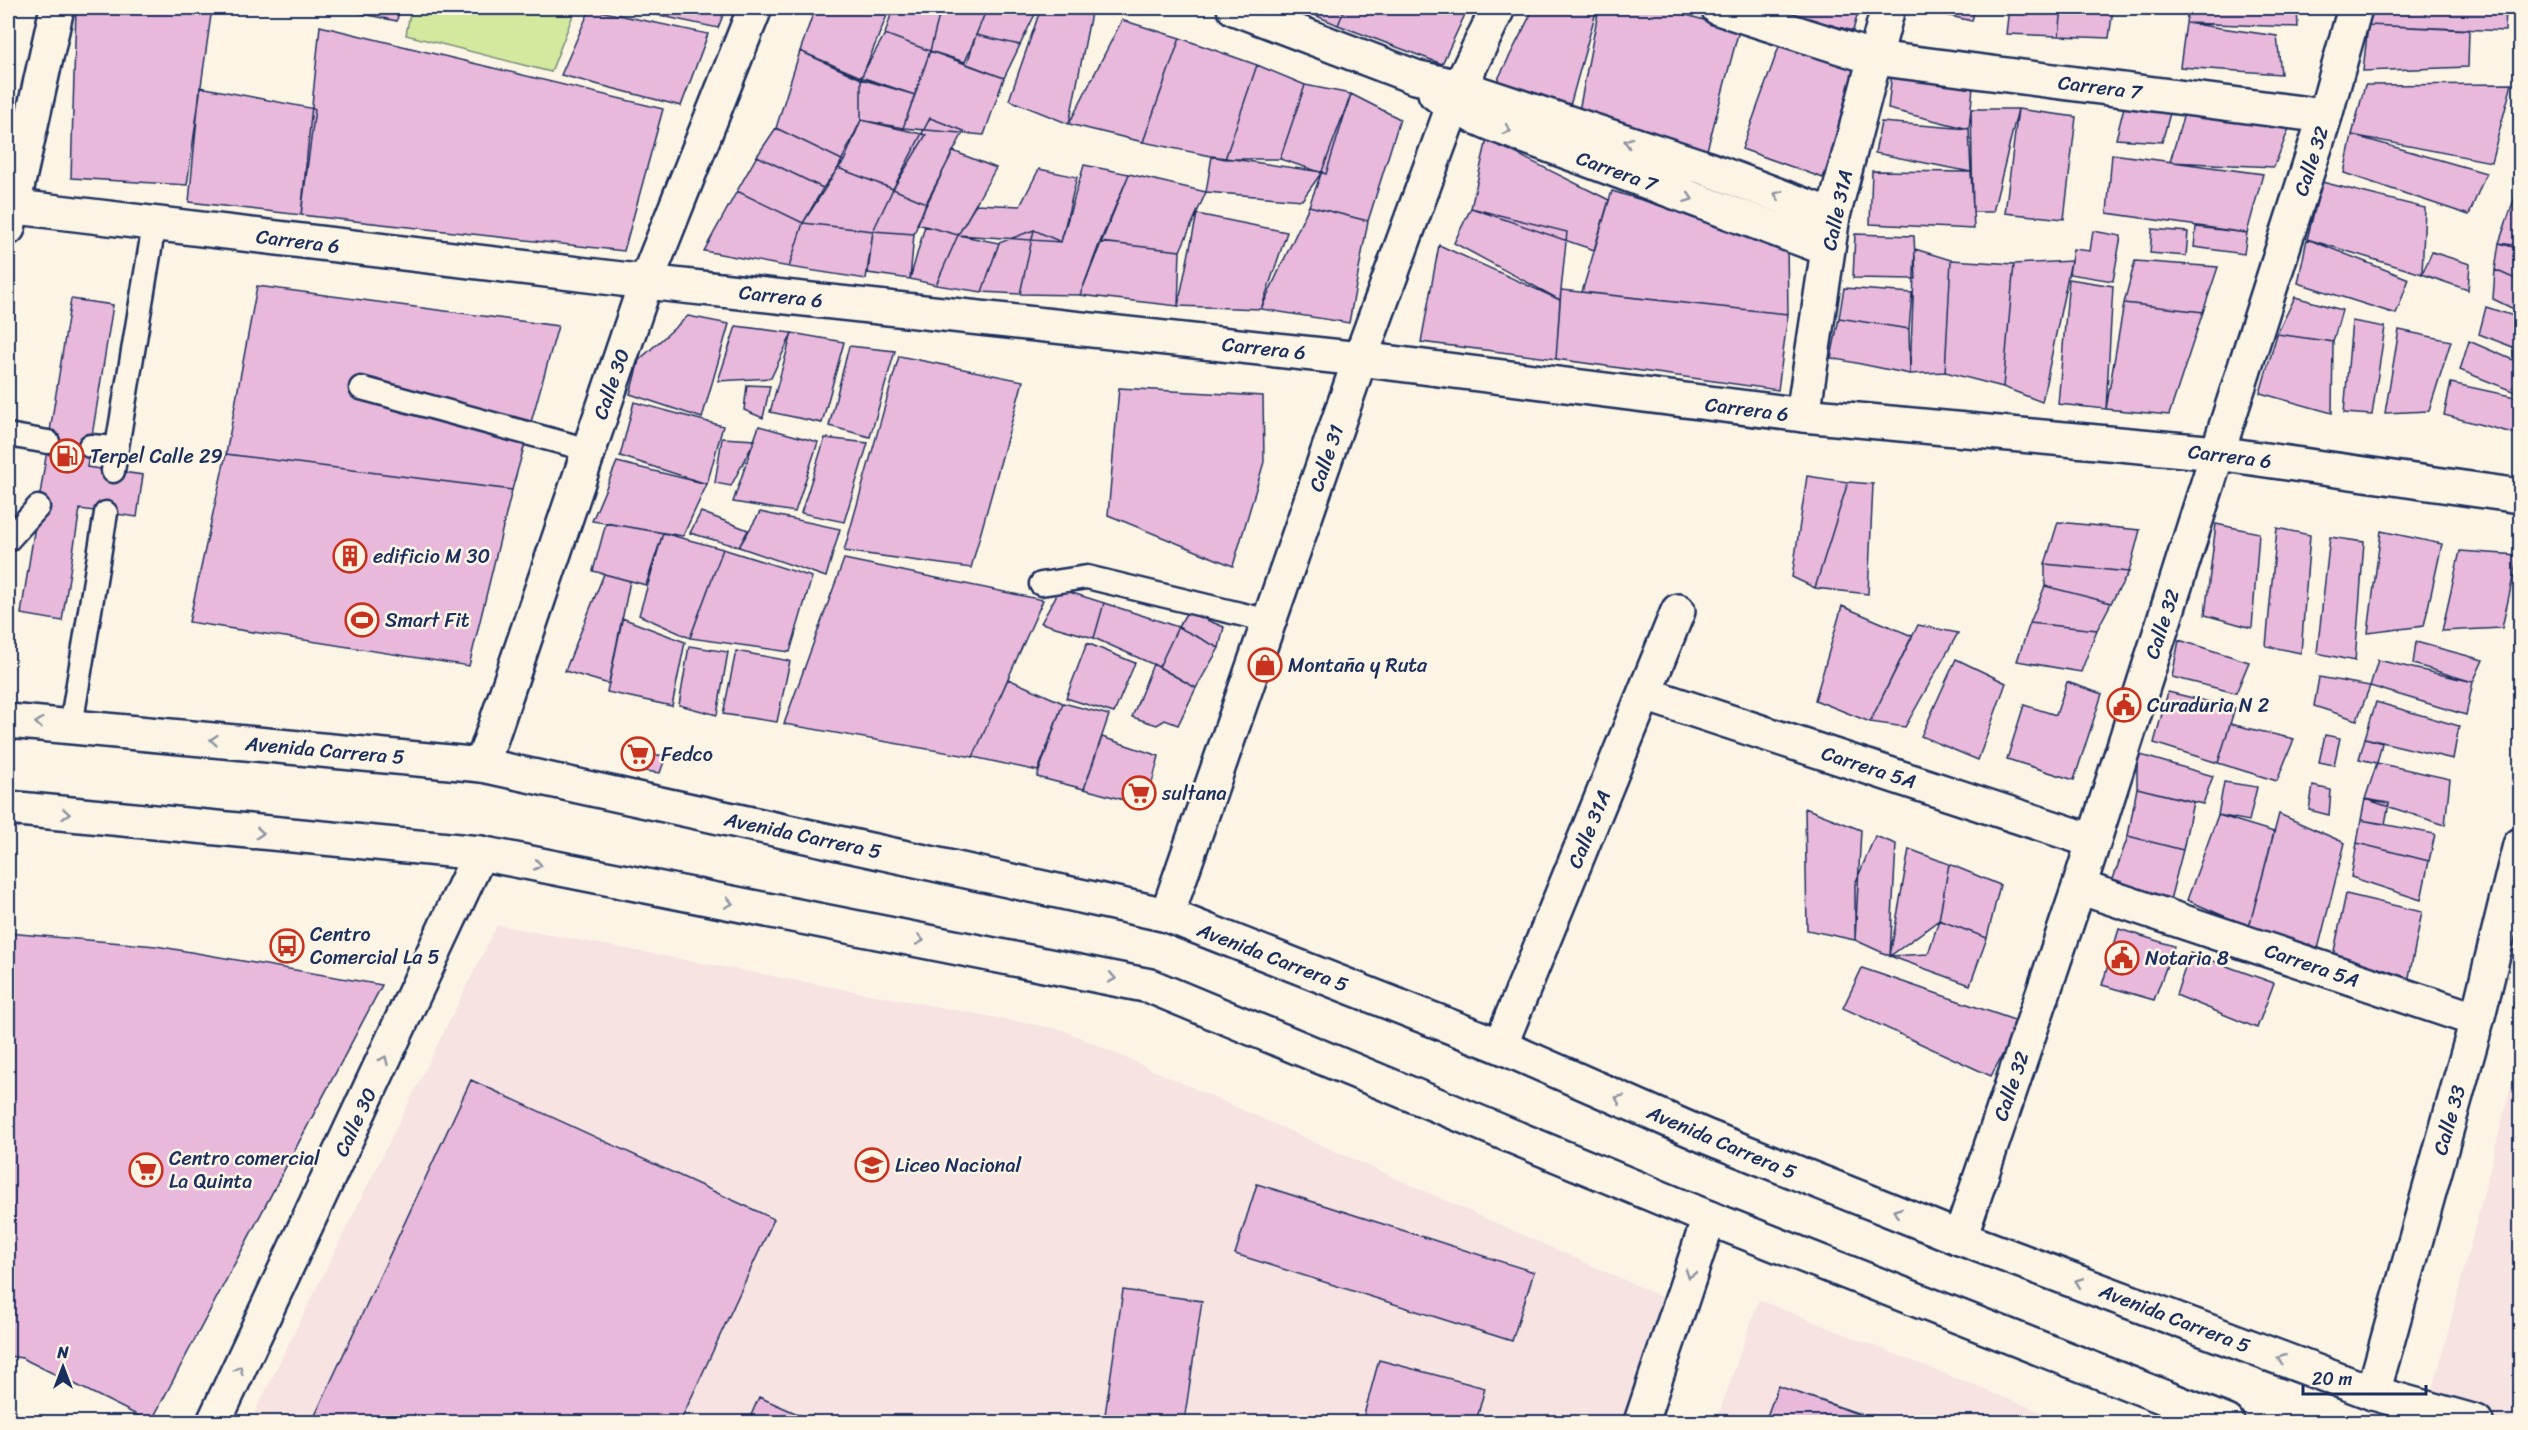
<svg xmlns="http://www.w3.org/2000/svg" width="2528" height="1430" viewBox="0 0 2528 1430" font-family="Sriracha,sans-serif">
	<rect width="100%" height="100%" fill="#fcf5e5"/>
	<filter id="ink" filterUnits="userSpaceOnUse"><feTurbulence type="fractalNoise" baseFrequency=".0167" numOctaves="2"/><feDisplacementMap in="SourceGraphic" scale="12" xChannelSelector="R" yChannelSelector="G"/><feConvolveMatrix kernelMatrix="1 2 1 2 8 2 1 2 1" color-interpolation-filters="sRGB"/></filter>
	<g filter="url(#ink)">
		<!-- built -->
		<path fill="#f6e3e2" d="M497,925L1063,1030L1669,1300L1627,1422H250Z
			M2520,1051V1422H2491L2429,1406Z
			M1759,1300L2066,1422H1716Z"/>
		<!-- green -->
		<path fill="#d3e99e" stroke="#778c7e" stroke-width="1.5" d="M411,8H568L575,10L551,72L406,35Z"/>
		<!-- building -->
		<path fill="#e8b9db" stroke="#1b2f5e" stroke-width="1.5" d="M76,8H212L187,185L71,178Z
			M335,8H399L397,21Z
			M624,8H726L718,28Z
			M815,8H890L861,79L800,51Z
			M893,8H941L930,51L885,34Z
			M941,8H987L965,62L930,51Z
			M987,8H1038L1020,45L976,35Z
			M1041,8H1092L1069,124L1009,100Z
			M1298,8H1345L1338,25Z
			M1345,8H1468L1442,64L1338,25Z
			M1534,8H1597L1568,113L1494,87Z
			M1599,8H1662L1739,30L1707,150L1578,116Z
			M1779,8H1859L1853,31L1778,10Z
			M1925,8H1975L1972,21L1924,10Z
			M2009,8H2062L2059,36L2006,34Z
			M2062,8H2113L2109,38L2059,36Z
			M2188,8H2297L2298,27L2186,23Z
			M2375,8H2506L2505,31L2368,25Z
			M590,9L708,34L681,106L561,75Z
			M1122,20L1180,38L1143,142L1069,124Z
			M2186,23L2277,36L2281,74L2180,67Z
			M2368,25L2469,30L2468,67L2363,71Z
			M320,26L663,109L624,251L301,215Z
			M885,34L930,51L915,95L861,77Z
			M976,35L1020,45L1004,78L967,64Z
			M1180,38L1257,65L1225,159L1143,142Z
			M1781,41L1862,70L1823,178L1742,149Z
			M800,51L861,77V120L844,161L776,128Z
			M930,51L1004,78L984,135L903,128Z
			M1257,65L1305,85L1280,159H1225Z
			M1892,72L1973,87L1969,129L1888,109Z
			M861,79L915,95L903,128L861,120Z
			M2512,84L2491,162L2352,135L2365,85Z
			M1305,85L1351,94L1326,174L1280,159Z
			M200,87L315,109L301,215L189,202Z
			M2128,91L2172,106L2162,142L2116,139Z
			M1351,94L1400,119L1368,221L1309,206Z
			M2187,103L2295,113L2274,167L2170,162Z
			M1971,109H2018L1993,212H1973Z
			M2018,109L2076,117L2064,219L2005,213Z
			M930,118L964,131L926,203L893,189Z
			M861,120L926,135L893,189L838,168Z
			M1881,122L1969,129L1971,172L1875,153Z
			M776,128L844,161L823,188L757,156Z
			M2352,135L2486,173L2469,215L2344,173Z
			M1487,139L1609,200L1594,250L1471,208Z
			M953,151L996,168L958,235L917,224Z
			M2112,154L2263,174L2247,233L2107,213Z
			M757,156L823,188L803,223L737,191Z
			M1212,156L1322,172L1302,200L1206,192Z
			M1084,165L1129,174L1080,295L1020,294L1034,230L1061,242Z
			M838,168L893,189L873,231L803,223Z
			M1039,169L1077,177L1061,242L958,235L976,204L1020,206Z
			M1872,171L1971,172L1974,229L1870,224Z
			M1129,174L1206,192L1180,251L1100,242Z
			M2322,182L2425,208L2422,274L2307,239Z
			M893,189L926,203L914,234L873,231Z
			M737,191L803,223L789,267L704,251Z
			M1612,191L1787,244L1788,314L1582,292Z
			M2517,191L2520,193V246L2499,243Z
			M1309,206L1368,221L1349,323L1261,309Z
			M1471,208L1567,232L1560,300L1454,243Z
			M1197,214L1287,232L1261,309L1178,306Z
			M803,223L873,231L866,279L789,267Z
			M925,226L958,235L936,285L910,279Z
			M2196,227L2247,233L2244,254L2194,247Z
			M2152,229L2188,232L2186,256L2150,253Z
			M1034,230L1020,294L982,292L999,243Z
			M873,231L914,234L910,279L868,273Z
			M2093,231L2121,236L2113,281L2069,274L2073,249L2090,251Z
			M1855,234L1914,236L1916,279L1853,278Z
			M958,235L999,243L982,292L936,285Z
			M2307,239L2409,279L2396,314L2298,283Z
			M1100,242L1180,251L1178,306L1080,295Z
			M2499,243L2520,249V281L2495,270Z
			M1439,245L1560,300L1556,359L1421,342Z
			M1915,249L1951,260L1945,372L1910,374Z
			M2432,252L2470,264L2468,290L2422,274Z
			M1951,260L2014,264L2003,387L1945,372Z
			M2071,261L2042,402L2003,387L2014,264Z
			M2135,261L2218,267L2203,312L2124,303Z
			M2495,270L2520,281V312L2493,299Z
			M2069,279L2113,286L2106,409L2058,404Z
			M257,286L558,326L512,490L226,454Z
			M1844,288L1912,293L1909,329L1839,318Z
			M1561,290L1788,314L1778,390L1556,359Z
			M2295,297L2342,310L2333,342L2277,334Z
			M71,299L113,305L87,467L143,475L137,517L80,509L62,621L21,614Z
			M2124,303L2203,312L2169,415L2106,409Z
			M2486,307L2520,318V350L2479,334Z
			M688,316L729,324L702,418L630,394L639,360Z
			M1839,318L1909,329L1910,374L1831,358Z
			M2352,321L2385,327L2372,415L2344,413Z
			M736,326L792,333L771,378L718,381Z
			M2399,330L2451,341L2429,411L2385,413Z
			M792,333L844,342L822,423L770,412Z
			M2277,334L2333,342L2332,413L2260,393Z
			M2469,341L2520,363V394L2460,370Z
			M849,346L895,351L870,437L829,426Z
			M899,356L1023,381L971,568L844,551Z
			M2451,383L2520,398V435L2444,415Z
			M747,385L770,386L763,418L744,410Z
			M1119,388L1263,396L1264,462L1233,566L1108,515Z
			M634,402L723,426L707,484L620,456Z
			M759,426L818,442L795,512L733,502Z
			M722,438L755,440L731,486L715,483Z
			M825,438L868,443L844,522L801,513Z
			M226,454L512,490L469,666L189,622Z
			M617,462L707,484L683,536L592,521Z
			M1807,476L1848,482L1815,588L1792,577Z
			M1848,482L1873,484L1868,594L1815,588Z
			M701,512L748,530L739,547L690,533Z
			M760,512L840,529L826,577L739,547Z
			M2058,522L2140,530L2129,572L2045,564Z
			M606,523L663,533L646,585L593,571Z
			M2216,524L2259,533L2252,628L2205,615Z
			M2277,528L2310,535L2301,653L2266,646Z
			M2381,531L2442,544L2424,626L2368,633Z
			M663,533L723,549L690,638L639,615Z
			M2330,537L2364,542L2355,661L2317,653Z
			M723,549L812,577L790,652L690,638Z
			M2460,551L2518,555L2502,628L2442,631Z
			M844,559L1043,600L973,757L784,724Z
			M2045,564L2129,572L2111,603L2045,586Z
			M604,574L630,581L609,684L565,671Z
			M2045,586L2111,603L2097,630L2030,623Z
			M1060,589L1104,603L1094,638L1041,623Z
			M1104,603L1178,627L1159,667L1094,638Z
			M1842,606L1912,636L1870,722L1815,700Z
			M1187,612L1224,627L1219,648L1178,627Z
			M622,618L685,642L672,706L607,692Z
			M2030,623L2097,630L2081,672L2017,661Z
			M1918,625L1958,633L1905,727L1870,722Z
			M1178,627L1219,648L1196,688L1159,667Z
			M2179,640L2249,662L2236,693L2172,677Z
			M2416,642L2483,660L2473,682L2413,664Z
			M1087,643L1135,663L1114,713L1066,698Z
			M689,646L728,652L717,715L679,705Z
			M736,651L790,661L777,722L723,714Z
			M1956,659L2006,683L1978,760L1921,736Z
			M2378,660L2473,682L2466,715L2370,686Z
			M1153,664L1196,688L1178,725L1165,720L1157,725L1132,717Z
			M2319,677L2370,686L2357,720L2314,706Z
			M1008,679L1063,703L1038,771L973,757Z
			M2067,682L2102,694L2074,780L2007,759L2024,705L2056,715Z
			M2168,692L2235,708L2218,763L2154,743Z
			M2376,702L2459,726L2453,759L2365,738Z
			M1063,703L1109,715L1084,789L1037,777Z
			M2230,724L2294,739L2277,781L2218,763Z
			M2325,735L2340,738L2334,765L2319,762Z
			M1102,737L1159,756L1146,806L1084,789Z
			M2365,738L2382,743L2377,763L2359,759Z
			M630,752L666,756L660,773L630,769Z
			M2137,754L2213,776L2203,804L2137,788Z
			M2377,763L2450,779L2445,825L2365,799Z
			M2224,782L2257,787L2249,821L2218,815Z
			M2313,786L2331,790L2329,815L2309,810Z
			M2137,788L2193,802L2183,850L2128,836Z
			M2365,799L2389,803L2385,824L2361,820Z
			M1805,808L1861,830L1855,940L1807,930Z
			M2279,814L2345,843L2317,953L2249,927Z
			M2218,815L2274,832L2249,927L2187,900Z
			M2361,820L2435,834L2429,861L2357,843Z
			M1875,836L1896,844L1890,956L1855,940V884Z
			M2128,836L2183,850L2170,900L2113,879Z
			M2357,843L2429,861L2421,900L2351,877Z
			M1909,849L1949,864L1939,920L1890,956Z
			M1949,864L2000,885L1987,938L1939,920Z
			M2346,894L2422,912L2405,997L2330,970Z
			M1939,920L1987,938L1970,985L1890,956L1928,954Z
			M2119,929L2174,946L2154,1000L2102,985Z
			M8,933L156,946L382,985L151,1422L22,1358L8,1356Z
			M2190,953L2274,983L2257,1028L2176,995Z
			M1862,968L2020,1022L1991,1076L1843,1008Z
			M471,1080L774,1219L680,1422H312Z
			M1257,1184L1534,1272L1512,1341L1235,1254Z
			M1123,1290L1202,1301L1184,1422H1104Z
			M1379,1360L1485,1388L1476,1422H1362Z
			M1778,1386L1861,1415L1859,1422H1765Z
			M1778,1386L1884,1422H1765Z
			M759,1397L816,1422H748Z
			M1861,1415L1884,1422H1859Z"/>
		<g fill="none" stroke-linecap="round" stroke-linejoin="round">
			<!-- service casing -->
			<g stroke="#1b2f5e" stroke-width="27">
				<path id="service" d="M361,388L589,450
					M8,435L48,442
					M90,446L117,448
					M113,471L154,225
					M8,540L38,507
					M1041,584L1087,577L1269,621
					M71,726L106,513"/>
			</g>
			<!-- minor casing -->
			<g stroke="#1b2f5e" stroke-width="38">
				<path id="minor" d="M1234,8L1415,77L1460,87L1703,167L1833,216
					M1718,8L1875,58L2325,116
					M1435,93L1453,107L1497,126L1828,249
					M8,228L57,8
					M1803,415L1833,216L1888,8
					M1645,694L2093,841
					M482,765L646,282L755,8
					M2079,887L2477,1020
					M1167,915L1360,359L1460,87L1498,8
					M1500,1046L1678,611
					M1960,1238L2079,887L2325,116L2355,8
					M2373,1393L2477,1020L2520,845
					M214,1422L480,853
					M1641,1422L1709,1218"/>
			</g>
			<!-- tertiary casing -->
			<g stroke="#1b2f5e" stroke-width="38">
				<path id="tertiary" d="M8,206L646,282L1360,359L1803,415L2217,453L2520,496"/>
			</g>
			<!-- secondary casing -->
			<g stroke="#1b2f5e" stroke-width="38">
				<path id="secondary" d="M8,721L482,765L1167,915L1500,1046L1705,1136L1960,1238L2373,1393L2476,1422
					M8,808L480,853L1150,986L1709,1218L2227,1422"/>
			</g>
			<!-- service -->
			<use href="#service" stroke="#fcf5e5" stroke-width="22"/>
			<!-- minor -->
			<use href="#minor" stroke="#fcf5e5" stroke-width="33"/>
			<!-- tertiary -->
			<use href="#tertiary" stroke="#fcf5e5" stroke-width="33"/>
			<!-- secondary -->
			<use href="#secondary" stroke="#fcf5e5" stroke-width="33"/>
		</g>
		<!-- one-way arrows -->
		<defs><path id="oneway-chevron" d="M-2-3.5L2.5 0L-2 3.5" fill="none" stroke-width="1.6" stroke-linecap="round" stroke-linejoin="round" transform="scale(1.5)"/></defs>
		<g stroke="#8c92a2">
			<use href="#oneway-chevron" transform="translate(1507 130) rotate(20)"/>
			<use href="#oneway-chevron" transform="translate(1628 142) rotate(-162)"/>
			<use href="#oneway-chevron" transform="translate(1778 195) rotate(-159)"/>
			<use href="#oneway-chevron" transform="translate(1689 198) rotate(20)"/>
			<use href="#oneway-chevron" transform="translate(39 723) rotate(-175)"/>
			<use href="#oneway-chevron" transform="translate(214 740) rotate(-175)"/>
			<use href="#oneway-chevron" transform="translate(66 814) rotate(5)"/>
			<use href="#oneway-chevron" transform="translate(260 833) rotate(5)"/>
			<use href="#oneway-chevron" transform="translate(538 865) rotate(11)"/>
			<use href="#oneway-chevron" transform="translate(729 903) rotate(11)"/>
			<use href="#oneway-chevron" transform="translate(920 940) rotate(11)"/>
			<use href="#oneway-chevron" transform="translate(1112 978) rotate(11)"/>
			<use href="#oneway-chevron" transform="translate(384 1060) rotate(-65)"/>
			<use href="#oneway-chevron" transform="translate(1619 1099) rotate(-156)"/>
			<use href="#oneway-chevron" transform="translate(1897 1212) rotate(-158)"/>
			<use href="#oneway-chevron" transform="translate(1690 1274) rotate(108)"/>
			<use href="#oneway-chevron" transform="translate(2079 1282) rotate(-159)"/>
			<use href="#oneway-chevron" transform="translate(2281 1359) rotate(-159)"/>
			<use href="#oneway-chevron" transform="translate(239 1370) rotate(-65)"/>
		</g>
	</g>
	<!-- icons -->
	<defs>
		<g id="fuel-ring" transform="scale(1.725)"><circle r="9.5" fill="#fcf5e5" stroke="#c8321e" stroke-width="1.5"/><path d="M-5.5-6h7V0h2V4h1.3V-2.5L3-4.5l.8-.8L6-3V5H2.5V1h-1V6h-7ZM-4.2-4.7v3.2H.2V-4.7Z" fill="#c8321e"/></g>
		<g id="building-ring" transform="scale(1.725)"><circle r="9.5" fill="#fcf5e5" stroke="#c8321e" stroke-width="1.5"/><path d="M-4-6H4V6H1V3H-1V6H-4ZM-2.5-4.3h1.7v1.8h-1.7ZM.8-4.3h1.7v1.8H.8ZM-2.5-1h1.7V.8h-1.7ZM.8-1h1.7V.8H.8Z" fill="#c8321e"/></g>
		<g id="stadium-ring" transform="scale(1.725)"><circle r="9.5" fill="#fcf5e5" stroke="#c8321e" stroke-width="1.5"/><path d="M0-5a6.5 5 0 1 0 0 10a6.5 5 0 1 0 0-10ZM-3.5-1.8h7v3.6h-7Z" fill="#c8321e"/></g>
		<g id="shop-ring" transform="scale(1.725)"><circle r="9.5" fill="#fcf5e5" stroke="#c8321e" stroke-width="1.5"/><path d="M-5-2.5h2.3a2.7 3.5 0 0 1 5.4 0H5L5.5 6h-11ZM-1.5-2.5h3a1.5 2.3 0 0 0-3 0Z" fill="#c8321e"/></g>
		<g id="civic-ring" transform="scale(1.725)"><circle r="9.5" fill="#fcf5e5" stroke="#c8321e" stroke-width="1.5"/><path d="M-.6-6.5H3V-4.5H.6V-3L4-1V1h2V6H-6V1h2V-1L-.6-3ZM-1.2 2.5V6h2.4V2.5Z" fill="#c8321e"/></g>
		<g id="supermarket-ring" transform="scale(1.725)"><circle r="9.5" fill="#fcf5e5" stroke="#c8321e" stroke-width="1.5"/><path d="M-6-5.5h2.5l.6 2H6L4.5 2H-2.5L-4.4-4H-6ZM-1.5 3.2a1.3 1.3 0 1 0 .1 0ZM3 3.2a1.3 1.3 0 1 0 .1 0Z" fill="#c8321e"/></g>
		<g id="bus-ring" transform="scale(1.725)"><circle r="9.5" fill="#fcf5e5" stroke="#c8321e" stroke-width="1.5"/><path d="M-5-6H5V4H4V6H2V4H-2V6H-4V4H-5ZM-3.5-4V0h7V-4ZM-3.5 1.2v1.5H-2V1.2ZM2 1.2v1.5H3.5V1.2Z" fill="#c8321e"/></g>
		<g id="school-ring" transform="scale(1.725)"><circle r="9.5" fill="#fcf5e5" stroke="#c8321e" stroke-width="1.5"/><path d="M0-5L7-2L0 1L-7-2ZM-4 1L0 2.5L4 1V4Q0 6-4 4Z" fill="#c8321e"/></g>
	</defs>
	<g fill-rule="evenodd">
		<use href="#fuel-ring" x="67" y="456"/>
		<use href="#building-ring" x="350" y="556"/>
		<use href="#stadium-ring" x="362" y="620"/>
		<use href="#shop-ring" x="1265" y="665"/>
		<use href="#civic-ring" x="2124" y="705"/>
		<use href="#supermarket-ring" x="638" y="754"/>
		<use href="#supermarket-ring" x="1139" y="793"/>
		<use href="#bus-ring" x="287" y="946"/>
		<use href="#civic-ring" x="2122" y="958"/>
		<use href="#school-ring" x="872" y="1165"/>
		<use href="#supermarket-ring" x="146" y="1170"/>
	</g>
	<g text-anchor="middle" stroke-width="5" stroke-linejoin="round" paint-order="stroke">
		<!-- street labels -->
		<g font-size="20" fill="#1b2f5e" stroke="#fcf5e5">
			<text transform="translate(2100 87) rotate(7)" y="7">Carrera 7</text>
			<text transform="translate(2311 161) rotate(-72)" y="7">Calle 32</text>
			<text transform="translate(1617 171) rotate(20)" y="7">Carrera 7</text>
			<text transform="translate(1837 210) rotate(-78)" y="7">Calle 31A</text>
			<text transform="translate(298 241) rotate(7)" y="7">Carrera 6</text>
			<text transform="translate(781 296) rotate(6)" y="7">Carrera 6</text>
			<text transform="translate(1264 348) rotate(6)" y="7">Carrera 6</text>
			<text transform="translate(611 384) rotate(-71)" y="7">Calle 30</text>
			<text transform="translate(1747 409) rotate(7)" y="7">Carrera 6</text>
			<text transform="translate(2230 456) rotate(7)" y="7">Carrera 6</text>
			<text transform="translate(1326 458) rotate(-71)" y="7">Calle 31</text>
			<text transform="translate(2162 624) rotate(-72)" y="7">Calle 32</text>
			<text transform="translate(325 750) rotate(5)" y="7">Avenida Carrera 5</text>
			<text transform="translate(1869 767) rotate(18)" y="7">Carrera 5A</text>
			<text transform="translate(1589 829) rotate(-68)" y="7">Calle 31A</text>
			<text transform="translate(803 835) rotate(12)" y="7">Avenida Carrera 5</text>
			<text transform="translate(1273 957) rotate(21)" y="7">Avenida Carrera 5</text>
			<text transform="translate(2312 965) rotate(19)" y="7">Carrera 5A</text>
			<text transform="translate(2011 1086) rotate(-71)" y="7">Calle 32</text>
			<text transform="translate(2449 1120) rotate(-74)" y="7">Calle 33</text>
			<text transform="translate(355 1122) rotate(-65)" y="7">Calle 30</text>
			<text transform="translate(1722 1142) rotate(23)" y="7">Avenida Carrera 5</text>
			<text transform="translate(2175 1318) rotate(21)" y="7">Avenida Carrera 5</text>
		</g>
		<!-- poi labels -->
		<g font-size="20" fill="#1b2f5e" stroke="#fcf5e5" text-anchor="start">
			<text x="90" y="463">Terpel Calle 29</text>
			<text x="373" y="563">edificio M 30</text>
			<text x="385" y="627">Smart Fit</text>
			<text x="1288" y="672">Montaña y Ruta</text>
			<text x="2147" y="712">Curaduria N 2</text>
			<text x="661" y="761">Fedco</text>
			<text x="1162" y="800">sultana</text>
			<text x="310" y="941">Centro<tspan x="310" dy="23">Comercial La 5</tspan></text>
			<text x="2145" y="965">Notaria 8</text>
			<text x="169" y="1165">Centro comercial<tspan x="169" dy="23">La Quinta</tspan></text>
			<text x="895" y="1172">Liceo Nacional</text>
		</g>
	</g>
	<!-- margin -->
	<rect width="2528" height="1430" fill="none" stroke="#fcf5e5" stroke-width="30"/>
	<rect x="15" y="15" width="2498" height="1400" fill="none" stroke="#1b2f5e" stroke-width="2" filter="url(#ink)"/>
	<!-- north arrow -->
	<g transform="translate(63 1367)" stroke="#fcf5e5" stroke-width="4.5" paint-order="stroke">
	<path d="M0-4.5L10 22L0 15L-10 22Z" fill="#1b2f5e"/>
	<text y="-9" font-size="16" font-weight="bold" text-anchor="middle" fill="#1b2f5e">N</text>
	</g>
	<!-- scale -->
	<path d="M2303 1385v9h123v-9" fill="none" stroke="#1b2f5e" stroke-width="3"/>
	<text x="2312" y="1385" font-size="18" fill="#1b2f5e" stroke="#fcf5e5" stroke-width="4.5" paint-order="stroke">20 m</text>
</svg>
